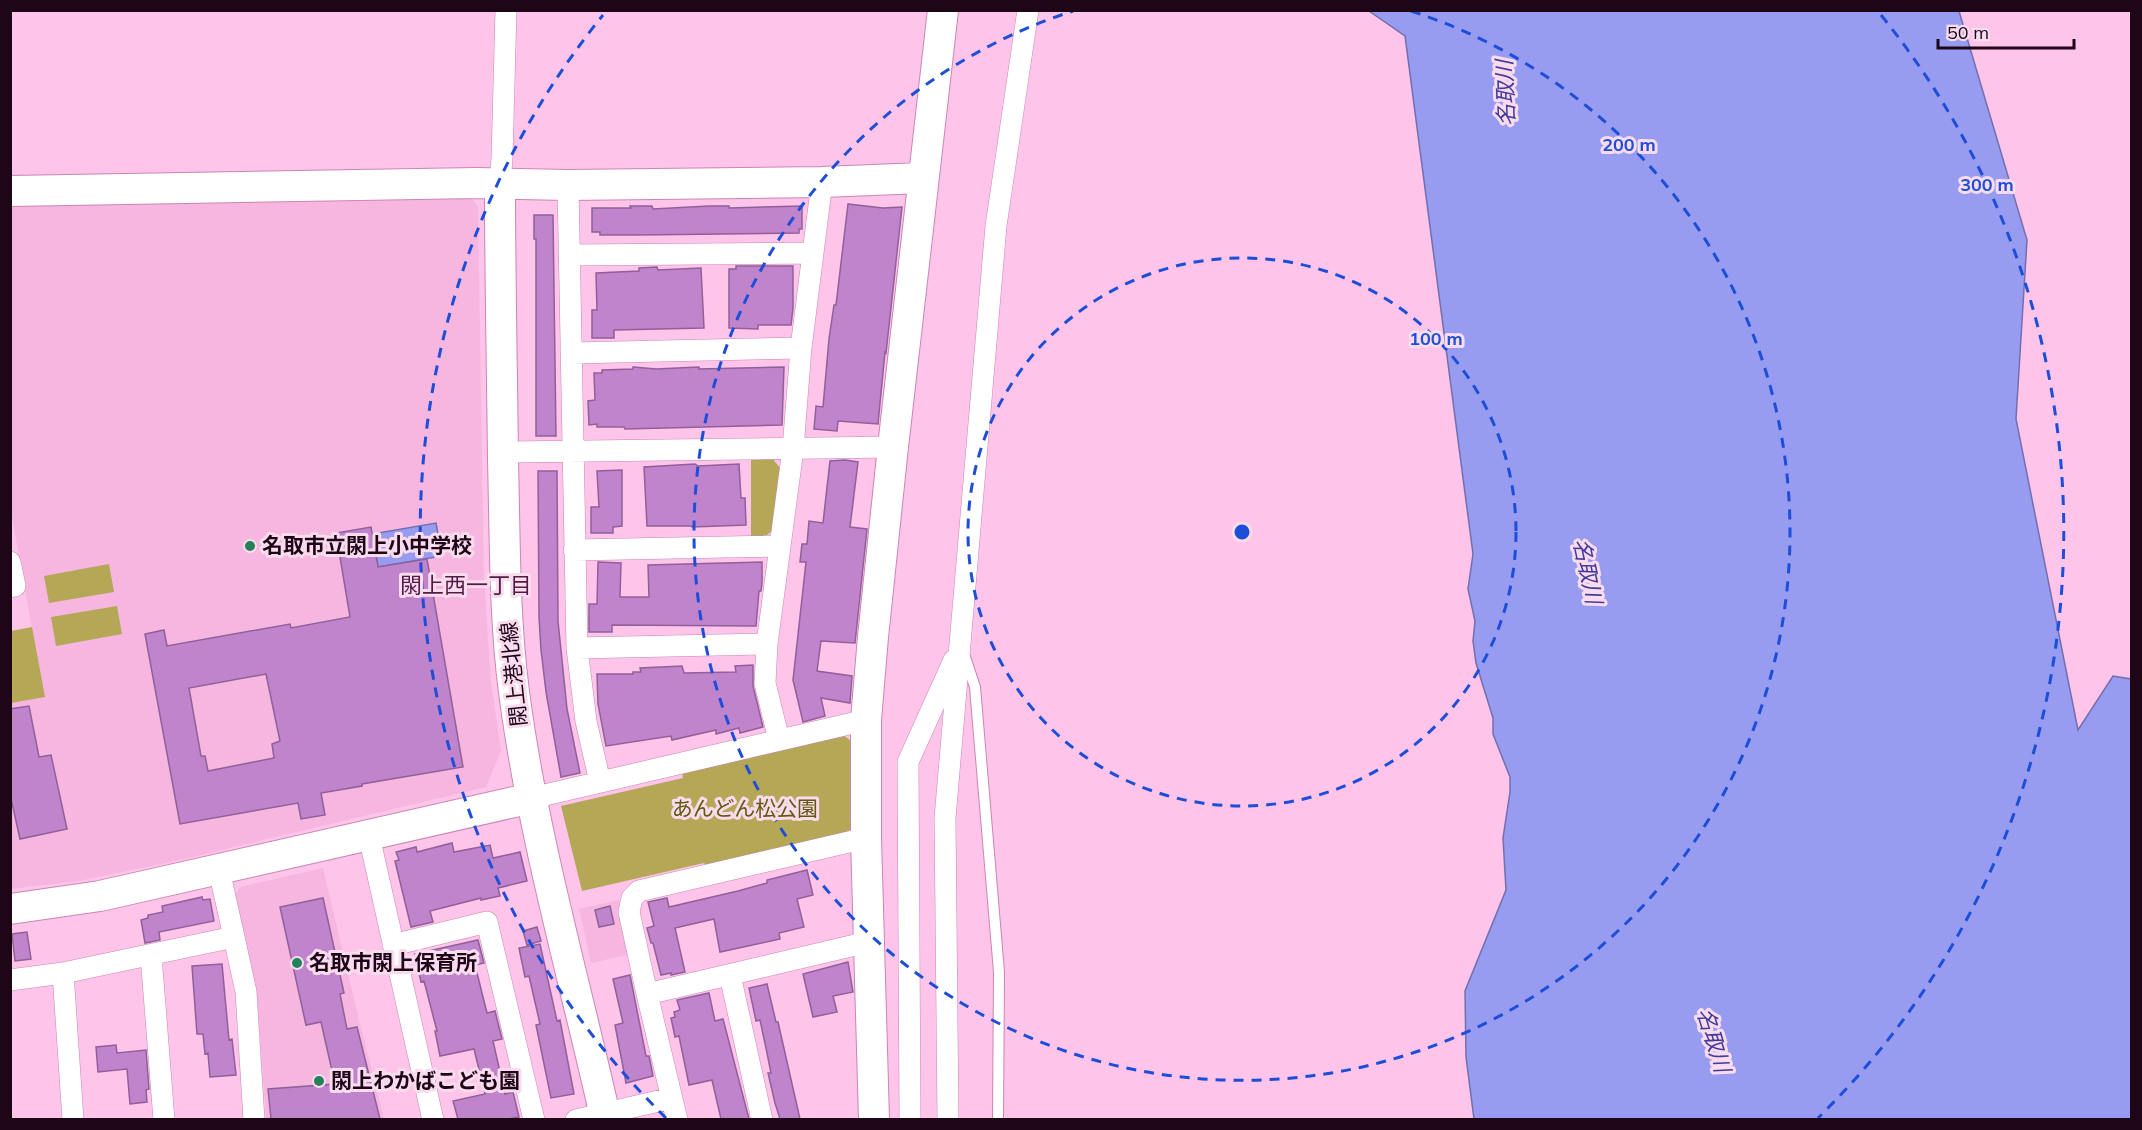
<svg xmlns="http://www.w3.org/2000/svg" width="2142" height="1130" viewBox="0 0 2142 1130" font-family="Mulish,'Noto Sans JP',sans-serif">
	<rect width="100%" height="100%" fill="#fec4e9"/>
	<!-- built -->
	<path fill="#f6b6df" d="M471,197L478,207L484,580L491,682L501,751L486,787L180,860L79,881L11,889V703L44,697L11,511L10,202L386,200Z
		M323,868L358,1016L384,1119H266L257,992L233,898L240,887Z
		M619,900L631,954L591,963L579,909Z"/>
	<!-- green -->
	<path fill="#b4a756" d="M751,458H772L780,468L773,530L762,539L751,540Z
		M109,564L114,592L49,603L44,576Z
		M117,606L122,634L56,646L51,617Z
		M32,627L45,697L11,703V631Z
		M843,735L854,743V824L845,836L707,868L704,863L582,891L561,806L683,778L682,772Z"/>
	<!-- water -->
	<path fill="#979cf0" stroke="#736faf" stroke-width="1.5" d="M1369,11H1959L2027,240L2016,419L2078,730L2113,676L2131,679V1119H1474L1466,1057L1465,991L1506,890L1503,838L1510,792V777L1493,734V718L1476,663L1473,641L1475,621L1468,589L1473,554L1405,36Z
		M436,523L442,556L378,567L372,534Z"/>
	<!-- building -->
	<path fill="#c084cd" stroke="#8f6099" stroke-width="1.5" fill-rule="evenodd" d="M848,204L883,208L902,207L886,353L885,352L878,424L838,421L837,431L814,429L816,406L823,407L829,339L834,305H836Z
		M630,206H652L653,209L709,206H729V208L802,206V229H799V233L637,235H600V232H592V208H631Z
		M534,215H553L556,436H536V239H534Z
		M736,266H793V308L791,325H758V329L729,328V269H736Z
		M657,267L658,270L701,268L704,328L614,330V338H592V310H597L596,273L639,271V268Z
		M633,367L656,369L699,367V369L784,367L782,425L625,429L624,427H597V424L589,425L588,401L595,400L594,373H602V370L633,369Z
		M845,460L858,462L850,527L867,529L855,643L821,641L817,671L852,676L850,703L821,698L825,716L803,722L793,680L806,562H800L802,544H807L809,521L823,523L830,461Z
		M695,464L698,466L739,464L741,498H745L746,525L692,527V526H647L644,467Z
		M622,470V526L613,527V533H591V507H599L597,471Z
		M538,471H557L558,621L567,709L580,773L561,777L546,692L541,650L539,617Z
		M371,527L378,567L427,559L463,767L362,784V786L321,793L325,815L301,819L298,803L180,824L145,634L164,630L167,646L290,624L291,628L350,617L336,533ZM266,674L280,741L272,744L274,758L208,771L205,756H201L189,688Z
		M598,562L621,563L620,597H649L648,565L762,562V583L761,591H759L756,626L612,625V632H589V604H597Z
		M753,665V686L763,727L740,733L739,728L716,734V730L672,740L671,736L606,746L598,704L597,674H633V672H641L640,668L682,666L684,673L736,672L735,666Z
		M29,706L39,757L51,755L67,829L20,839L10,794V709Z
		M452,843L454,852L490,845L493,858L520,852L527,881L498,888L500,896L481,900V898L430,911L433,922L411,927L395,861L399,860L396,852L416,847L417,852Z
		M807,870L813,895L797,899L804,927L779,933L780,939L720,952L714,919L675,928L685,972L671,975V973L661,975L653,943H651L647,928L654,926L648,902L667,898L669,907L738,891L767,883V880Z
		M202,897L203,900L210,899L214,921L159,932L160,940L145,943L141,920L148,918V915L163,912L162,906Z
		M323,898L344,993L340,994L347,1029L357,1027L380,1119H271L268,1089L335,1084L321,1022L306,1025L280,907Z
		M610,906L614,924L599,927L595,910Z
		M537,927L541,941L527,945L523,931Z
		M27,932L31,959L15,961L12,934Z
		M478,940L484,963L475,965L487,1013L495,1011L502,1039L493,1041L505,1094L513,1092L519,1117L508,1119H458L453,1101L485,1094L474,1049L440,1056L435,1031H437L424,981L421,982L415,954Z
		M540,944L557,1021L560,1020L574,1094L551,1098L536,1025L540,1024L529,976L525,977L519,948Z
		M848,962L853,992L833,996L837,1012L813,1017L803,974Z
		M222,964L229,1040L232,1039L236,1075L210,1077L208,1053L205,1054L203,1034H197L192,966Z
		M630,975L646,1056H649L653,1076L626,1083L615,1025L623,1023L613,979Z
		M767,984L776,1022H778L800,1119H780L775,1103L768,1073H771L766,1048L760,1020L756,1021L749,988Z
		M709,993L715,1021L723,1019L749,1119H721L712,1080L689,1085L679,1036L675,1037L671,1018L675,1017L674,1012L680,1010L677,1000Z
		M116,1045L117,1053L146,1050L149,1089L146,1090L147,1102L130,1104L127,1069L98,1072L96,1047Z"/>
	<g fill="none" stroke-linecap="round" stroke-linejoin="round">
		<!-- lane casing -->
		<g stroke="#ca86b3" stroke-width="12">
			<path id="lane" d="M965,657L975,687L999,972L998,1120"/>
		</g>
		<!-- street casing -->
		<g stroke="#ca86b3" stroke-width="22">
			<path id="street" d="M500,184L502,158L506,10
				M568,185L577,648L586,721L600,782
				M570,255L813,253
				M572,353L801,348
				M503,452L893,447
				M574,550L780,546
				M10,562L15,586L10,587
				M577,648L767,644
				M779,740L765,683L767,644L793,449L801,348L822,182
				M532,798L866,720
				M369,836L433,1120
				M866,838L639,891L632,898L629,912L647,994L868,942
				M234,937L246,992L254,1120
				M393,945L487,922L534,1120
				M151,955L164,1120
				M730,975L762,1120
				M10,980L63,973
				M647,994L677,1120
				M73,1120L63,973L234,937L219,870
				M576,1120L672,1098
				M910,1120L908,762L954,660
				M948,1120L945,818L996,226L1028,10"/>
		</g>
		<!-- secondary casing -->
		<g stroke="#ca86b3" stroke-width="32">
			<path id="secondary" d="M500,184C500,276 502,367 503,459C505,537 504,615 514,692C533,837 574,977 606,1120
				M10,191L477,183L568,185L822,182L923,178
				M10,909L100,896L532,798
				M874,1120L866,838V720L873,637L893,447L943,10"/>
		</g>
		<!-- lane -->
		<use href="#lane" stroke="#fff" stroke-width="10"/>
		<!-- street -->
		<use href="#street" stroke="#fff" stroke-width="21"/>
		<!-- secondary -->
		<use href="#secondary" stroke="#fff" stroke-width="30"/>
	</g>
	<!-- distance rings -->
	<g fill="none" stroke="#1d4ed8" stroke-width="3" stroke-dasharray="10 8">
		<circle cx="1242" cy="532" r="274"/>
		<path d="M1411 11A548 548 0 1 1 1073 11"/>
		<path d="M666 1118A822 822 0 0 1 603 15M1881 15A822 822 0 0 1 1818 1118"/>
	</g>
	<!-- markers -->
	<g fill="#24825a" stroke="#f9dbee" stroke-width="2">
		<circle cx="250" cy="546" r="6"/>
		<circle cx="297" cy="963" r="6"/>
		<circle cx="319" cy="1081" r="6"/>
	</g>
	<g text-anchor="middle" stroke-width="6" stroke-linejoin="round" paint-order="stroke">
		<!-- poi labels -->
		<g font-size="21" font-weight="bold" fill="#1e0617" stroke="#f9dbee" text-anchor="start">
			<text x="262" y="553">名取市立閖上小中学校</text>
			<text x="309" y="970">名取市閖上保育所</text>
			<text x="331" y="1088">閖上わかばこども園</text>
		</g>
		<!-- street labels -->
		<g font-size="21" fill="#1e0617" stroke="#f9dbee">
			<text transform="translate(514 674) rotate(-96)" y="7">閖上港北線</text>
		</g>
		<!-- park labels -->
		<g font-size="21" fill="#63580b" stroke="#f9dbee">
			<text x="745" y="816">あんどん松公園</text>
		</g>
		<!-- water labels -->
		<g font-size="22" font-style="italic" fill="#413b9b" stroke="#f9dbee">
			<text transform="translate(1505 93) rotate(-92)" y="8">名取川</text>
			<text transform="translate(1588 571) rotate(78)" y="8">名取川</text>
			<text transform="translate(1714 1040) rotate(73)" y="8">名取川</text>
		</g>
		<!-- neighbourhood labels -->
		<g font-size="22" fill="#541a44" stroke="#f9dbee">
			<text x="466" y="593">閖上西一丁目</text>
		</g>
	</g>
	<circle cx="1242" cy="532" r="9" fill="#1d4ed8" stroke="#f9dbee" stroke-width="3"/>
	<g font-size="18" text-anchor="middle" font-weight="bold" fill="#1d4ed8" stroke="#f9dbee" stroke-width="6" stroke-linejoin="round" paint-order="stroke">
		<text x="1629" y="151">200 m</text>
		<text x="1987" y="191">300 m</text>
		<text x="1436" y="345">100 m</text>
	</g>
	<!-- border -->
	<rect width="2142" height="1130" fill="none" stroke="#1e0617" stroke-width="24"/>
	<!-- scale -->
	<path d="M1938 39v9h136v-9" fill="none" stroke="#1e0617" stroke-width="3"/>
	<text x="1947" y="39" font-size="18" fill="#1e0617" stroke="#f9dbee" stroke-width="4.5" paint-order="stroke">50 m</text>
</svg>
